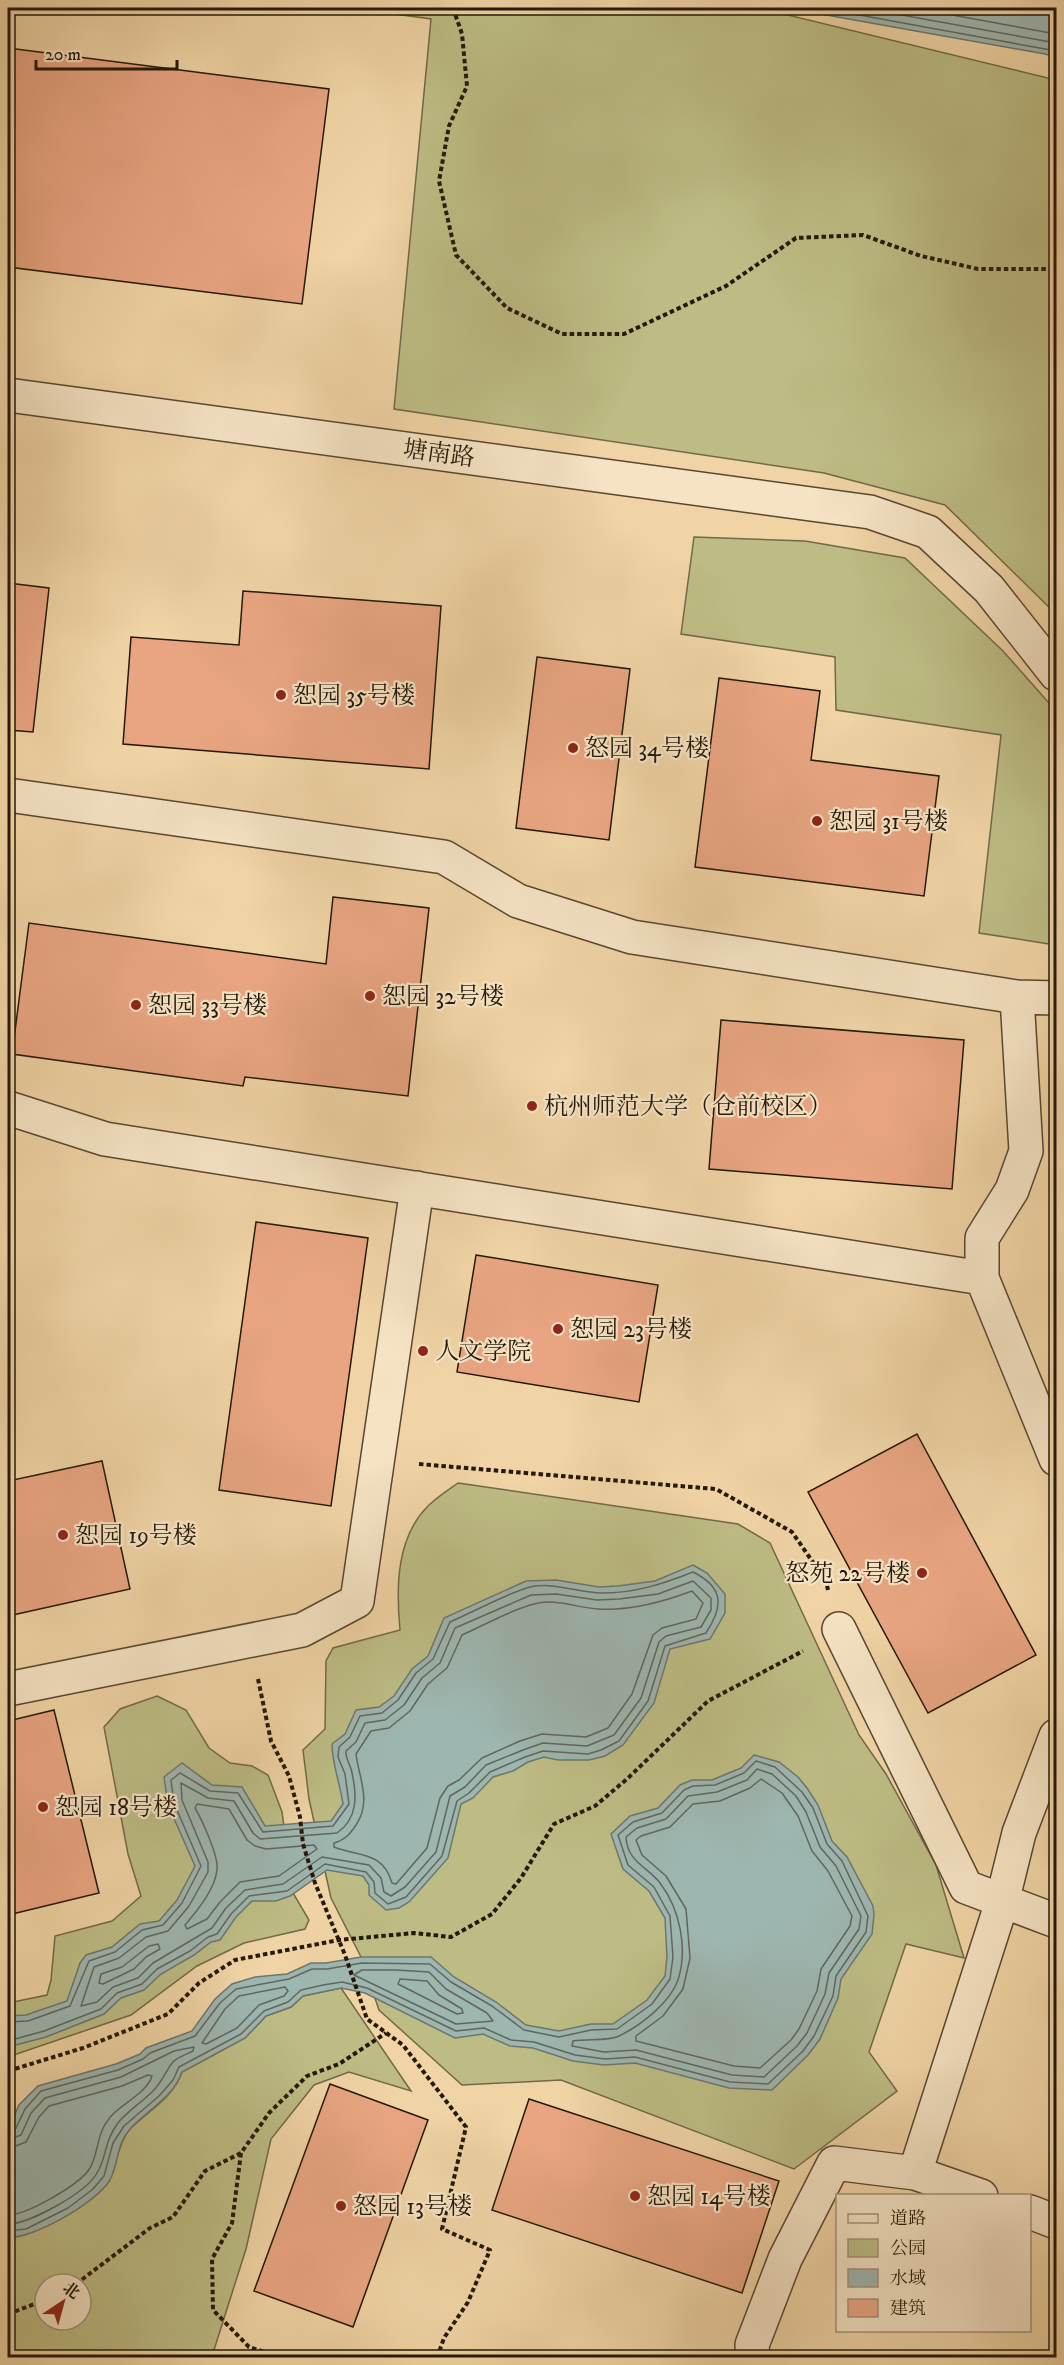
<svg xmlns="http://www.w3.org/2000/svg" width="1064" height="2365" viewBox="0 0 1064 2365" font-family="'IM FELL DW Pica','Noto Serif SC',serif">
	<rect width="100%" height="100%" fill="#f0d4a5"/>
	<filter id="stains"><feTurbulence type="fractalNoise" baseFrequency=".00333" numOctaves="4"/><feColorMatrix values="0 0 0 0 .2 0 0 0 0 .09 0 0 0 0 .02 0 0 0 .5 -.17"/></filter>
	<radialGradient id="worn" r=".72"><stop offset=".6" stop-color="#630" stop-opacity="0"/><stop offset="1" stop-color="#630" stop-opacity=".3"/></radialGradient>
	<!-- green -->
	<path fill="#bdbc84" stroke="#716a46" stroke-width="1.5" fill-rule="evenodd" d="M350,8H759L1056,80V614L945,505L824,473L394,409L431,19Z
		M694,537L805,541L905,558L1003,651L1056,711V945L979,933L1001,735L836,710L835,657L681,634Z
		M458,1483L738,1524L770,1543L859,1735L886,1774L936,1865L964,1958L906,1944L869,2052L897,2091L794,2169L561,2080L462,2085L379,2010L361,1957L331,1898L309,1799L303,1750L325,1729L326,1661L333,1648L400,1630C396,1588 396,1538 428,1506C437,1497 448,1490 458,1483Z
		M157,1696L186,1710L209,1748L230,1763L252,1766L268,1775L282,1812L293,1893L309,1920L305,1929L244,1943L197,1966L131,2015L8,2057V2003L47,1995L51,1980L55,1936L112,1921L141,1896L128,1854L104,1727L120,1709Z
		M341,1988L411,2091L349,2072L314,2085L271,2139L246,2249L213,2353L222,2357H8V2237C24,2238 32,2231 46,2225C76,2210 102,2195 115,2162C120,2150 121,2139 130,2129C149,2110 173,2098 182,2072L245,2038L266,2016L291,2007L303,1996ZM45,2284H81V2320H45Z"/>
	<!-- water -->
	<path fill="#9db6b0" stroke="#6d776d" stroke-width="1.5" d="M787,8H1056V57L1045,54Z
		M693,1565L707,1573L725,1594V1613L710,1639L670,1649L654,1703L623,1745L605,1756L589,1760H558L544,1757L528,1762L513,1771L493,1777L473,1798L461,1804L448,1858L409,1902L399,1908L386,1910L369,1895V1885L363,1876L327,1870L290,1896L276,1901H252L236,1917L220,1940L211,1942L194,1955L161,1974L144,1990L121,1998L104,2014L46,2037L8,2047V2016L26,2015L67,2001L80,1963L86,1955L112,1947L140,1924L159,1921L177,1900L195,1866L168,1805L164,1777L182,1763L212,1785L242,1787L265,1826L331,1821L343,1804C340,1783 332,1764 332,1744L345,1734L356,1710L379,1707L394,1696L412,1669L428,1656L444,1618L526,1581L556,1580L599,1587L618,1586L655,1581Z
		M754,1755L779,1762L798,1777L807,1788L818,1805L832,1841L847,1857L873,1906L874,1915L872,1934L841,1979L838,1998L820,2039L808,2055L772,2090L729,2088L635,2063L604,2065L573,2061L533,2048L510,2046L483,2034L455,2038L365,1993L341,1988L303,1996L291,2007L266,2016L245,2038L182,2072C173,2098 148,2109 130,2129C116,2144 119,2163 110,2180C96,2203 33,2239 8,2237V2130L19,2105L38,2086L116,2064L140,2054L146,2048L192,2031L215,1999L232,1984L255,1977L287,1974L311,1963H326L361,1957H431L454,1977L496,2002L526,2025L559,2031L591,2024H613L647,2000L665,1976L667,1957L665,1918L649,1891L623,1869L611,1834L630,1816L658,1808L680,1785L692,1780H712L741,1768Z"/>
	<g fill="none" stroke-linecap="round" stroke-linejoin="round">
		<!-- shore -->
		<path stroke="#61675c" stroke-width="1.5" d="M821,8L1056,51
			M863,8L1056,43
			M914,8L1056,34
			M693,1581L711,1598V1610L701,1627L666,1636L659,1642L641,1698L614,1735L587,1746L543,1743L523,1750L486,1765L465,1787L450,1796L436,1852L405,1887L391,1896L384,1892L381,1878L369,1865L322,1857L283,1884L245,1890L226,1908L212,1928L153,1963L138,1978L113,1987L97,2002L81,2006L94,1967L119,1958L146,1937L168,1931L189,1906L208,1872V1862L182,1800L181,1783L208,1798L234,1801L253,1833L260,1839L337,1833C358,1819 357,1795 352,1773C351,1765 345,1759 346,1751L356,1742L365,1723L385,1720L404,1705L422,1678L440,1663L455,1628L531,1595L556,1594L597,1600L619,1599L658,1594Z
			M692,1591L703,1603L696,1619L662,1628L653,1635L632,1694L608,1728L586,1737L542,1734L520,1741L482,1758L459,1780L448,1786L440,1798L427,1848L396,1884L392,1883C383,1851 359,1857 334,1847V1843C345,1840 350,1834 356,1825C372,1801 359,1779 356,1754L371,1731L389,1728L410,1711L428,1684L447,1668L462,1635C485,1625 510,1610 534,1604C555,1598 577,1608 598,1609C630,1611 663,1602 692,1591Z
			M757,1769L772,1774L796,1796L806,1812L820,1847L836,1866L861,1916L859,1929L829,1973L825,1994L807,2033L797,2046L764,2077L732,2075L636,2050L604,2052L572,2046L573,2041C587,2038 607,2042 619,2036C640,2026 670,2003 678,1980C688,1949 680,1909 660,1883C648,1867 627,1862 626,1837L637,1828L666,1819L688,1796L717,1792L747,1780Z
			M761,1779L782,1793L798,1816L812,1851L828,1871L852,1916L850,1926L821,1969L817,1991L799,2029L791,2040L760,2068L734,2066L636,2041V2036L663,2016L683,1989L690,1958L686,1909L666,1876L642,1855L636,1840L641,1836L670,1827L693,1804L720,1801L750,1788Z
			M197,1804L229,1809L247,1840L255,1846L266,1849L314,1845L317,1849L279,1876L240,1882L220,1902L207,1919L187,1929L185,1925C197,1911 216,1888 217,1869C219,1857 202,1820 195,1808Z
			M158,1944L160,1949L146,1957L134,1969L103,1984L99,1983L101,1974L122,1967L149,1946Z
			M396,1970L429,1972L446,1989L487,2013L493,2021L456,2024L354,1975L362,1970Z
			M400,1979L427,1981L439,1995L462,2009L463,2013L457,2014L398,1984Z
			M285,1987L288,1991L284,1996L259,2005L237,2028L206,2044L202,2043L225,2009L239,1996Z
			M8,2022L28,2021L70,2006L89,1961L115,1952L142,1930L163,1925L182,1903L201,1866L174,1803L171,1780L180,1773L210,1791L238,1793L263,1832L333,1826L349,1804L345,1774L338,1757L339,1747L350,1737L360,1716L382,1713L398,1700L416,1673L433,1659L450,1622C471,1613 510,1592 530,1587C554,1582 576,1592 599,1593C632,1594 663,1584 693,1572C725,1588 723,1607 706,1633L665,1646L648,1701L619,1741L601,1750L588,1754L543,1751L525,1757L490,1772L469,1793L457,1801L442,1856L406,1897L388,1904L375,1893L374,1882L366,1872L325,1864L287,1891L249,1896L231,1914L217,1934L208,1937L190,1951L157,1969L142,1984L117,1993L101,2009L44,2031L8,2041
			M8,2132L15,2130L25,2109L41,2091L118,2070L143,2059L150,2053L195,2036L220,2003L236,1989L289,1979L312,1969H327L362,1963L430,1964L451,1982L492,2006L524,2030L559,2037L591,2030L617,2029L652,2004L670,1979L673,1957L670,1916L654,1887L628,1865L618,1835L633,1822L662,1813L684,1790L693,1786L715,1785L744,1773L756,1761L775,1767L802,1792L813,1808L827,1844L842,1861L868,1916L866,1932L836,1976L833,1996L814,2036L803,2051L768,2084L730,2082L635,2057L605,2059L575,2055L534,2042L511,2040L484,2028L456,2031L367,1988L342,1982L323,1985L301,1990L288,2002L264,2011L241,2034L179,2067L173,2080L159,2096L124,2126L113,2143L104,2176L93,2189L68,2208L26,2229L8,2231
			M8,2140L21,2135L31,2113L45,2098L121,2077L174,2051L194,2047L193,2051C187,2054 178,2057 173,2062C166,2070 162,2083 152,2092C141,2103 127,2111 118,2123C104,2141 107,2157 97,2173C86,2193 29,2224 8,2224
			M8,2149L26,2142L39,2117L49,2106L122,2086L148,2075L152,2076C148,2091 124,2103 113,2114C95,2133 100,2150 90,2168C80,2185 26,2215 8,2215"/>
	</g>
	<!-- building -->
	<path fill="#e9a582" stroke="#251808" stroke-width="1.5" d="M8,48L329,89L302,304L8,267Z
		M8,583L49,588L33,732L8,730Z
		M243,591L441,606L429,769L123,744L131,637L239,645Z
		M537,657L630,669L609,840L516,828Z
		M719,678L820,691L811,760L939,776L924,896L695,867Z
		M333,897L429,908L408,1096L245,1077L243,1086L12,1054L29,923L326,964Z
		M721,1020L964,1040L952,1189L709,1169Z
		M256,1222L368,1238L331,1506L219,1490Z
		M476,1255L658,1285L639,1402L457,1372Z
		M917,1434L1036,1655L928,1713L808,1492Z
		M102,1461L130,1589L8,1616V1481Z
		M54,1710L99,1893L8,1915V1721Z
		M330,2084L428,2120L353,2327L254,2291Z
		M529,2099L779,2181L742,2293L492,2210Z"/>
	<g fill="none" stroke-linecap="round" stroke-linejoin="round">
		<!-- minor casing -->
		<g stroke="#58472f" stroke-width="36">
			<path id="minor" d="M8,395L870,512L928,532L989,589L1056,674
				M8,795L444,857L518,901L632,937L1017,997L1026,1151L1012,1190L982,1238V1278L1056,1459
				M1017,997L1056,998
				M8,1108L105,1139L982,1278
				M839,1629L966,1887L1056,1921
				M8,1689L302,1630L357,1601L417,1188
				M981,2196L915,2173L1002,1902L1019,1833L1056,1736
				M1030,2212L1056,2222
				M753,2358L752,2345L785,2259L834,2163L915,2173"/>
		</g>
		<!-- path -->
		<path stroke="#251808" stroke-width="4" stroke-dasharray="4.5 3" stroke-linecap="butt" d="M453,8L462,34L467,86L449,126L439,181L456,255L507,308L562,334H624L726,286L796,238L863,235L921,256L978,269H1056
			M419,1464L716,1489L792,1532L826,1581L828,1590
			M258,1679L271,1741L289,1776L300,1817L303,1844L315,1883L345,1955L367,2019L403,2045L466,2127L442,2229L490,2250L468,2302L444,2338L437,2358
			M8,2071L83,2048L168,2014L199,1983L235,1960L339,1940L414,1933L451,1937L492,1914L521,1878L554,1824L595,1806L627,1779L708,1701L803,1651
			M241,2153L232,2223L212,2259L213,2310L249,2347L283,2358
			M76,2284L150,2228L173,2217L205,2171L241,2153L269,2113L307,2076L339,2064L386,2033
			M8,2314L45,2300"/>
		<!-- minor -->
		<use href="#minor" stroke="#f5e3c4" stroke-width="33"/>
	</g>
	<!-- markers -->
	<g fill="#8f2418" stroke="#f5e3c4" stroke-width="2">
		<circle cx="281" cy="695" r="6"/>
		<circle cx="573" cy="748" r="6"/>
		<circle cx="817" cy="821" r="6"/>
		<circle cx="370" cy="996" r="6"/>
		<circle cx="136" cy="1005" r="6"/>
		<circle cx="532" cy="1106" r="6"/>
		<circle cx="558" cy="1329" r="6"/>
		<circle cx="423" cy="1351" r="6"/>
		<circle cx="63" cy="1535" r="6"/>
		<circle cx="922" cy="1573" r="6"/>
		<circle cx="43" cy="1807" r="6"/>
		<circle cx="635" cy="2196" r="6"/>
		<circle cx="341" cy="2206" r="6"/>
	</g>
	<g text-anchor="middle" stroke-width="4.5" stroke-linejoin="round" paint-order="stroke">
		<!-- street labels -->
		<g font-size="24" fill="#251808" stroke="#f5e3c4">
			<text transform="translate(439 453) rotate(8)" y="8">塘南路</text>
		</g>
		<!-- poi labels -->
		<g font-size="24" fill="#251808" stroke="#f5e3c4" text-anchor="start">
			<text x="293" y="703">恕园 35号楼</text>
			<text x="585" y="756">怒园 34号楼</text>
			<text x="829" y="829">恕园 31号楼</text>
			<text x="382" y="1004">恕园 32号楼</text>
			<text x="148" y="1013">恕园 33号楼</text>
			<text x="544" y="1114">杭州师范大学（仓前校区）</text>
			<text x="570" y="1337">恕园 23号楼</text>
			<text x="435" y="1359">人文学院</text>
			<text x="75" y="1543">恕园 19号楼</text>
			<text x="910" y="1581" text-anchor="end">怒苑 22号楼</text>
			<text x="55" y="1815">恕园 18号楼</text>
			<text x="647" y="2204">恕园 14号楼</text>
			<text x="353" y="2214">怒园 13号楼</text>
		</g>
	</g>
	<!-- margin -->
	<rect width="1064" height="2365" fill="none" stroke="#f0d4a5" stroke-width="30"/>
	<rect x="9" y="9" width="1046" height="2347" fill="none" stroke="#251808" stroke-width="3"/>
	<rect x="15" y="15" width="1034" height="2335" fill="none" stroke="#251808" stroke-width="1.5"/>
	<!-- legend -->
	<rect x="836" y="2194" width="195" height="138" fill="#f5e3c4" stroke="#a29279" stroke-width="1.5"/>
	<rect x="848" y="2214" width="30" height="9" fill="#f5e3c4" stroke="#a29279" stroke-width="1.5"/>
	<text x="890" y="2224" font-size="18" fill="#251808">道路</text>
	<rect x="848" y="2239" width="30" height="18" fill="#bdbc84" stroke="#a29279" stroke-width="1.5"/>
	<text x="890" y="2254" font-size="18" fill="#251808">公园</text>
	<rect x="848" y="2269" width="30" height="18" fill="#9db6b0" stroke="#a29279" stroke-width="1.5"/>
	<text x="890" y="2284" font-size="18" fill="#251808">水域</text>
	<rect x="848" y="2299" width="30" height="18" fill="#e9a582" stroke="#a29279" stroke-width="1.5"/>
	<text x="890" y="2314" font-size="18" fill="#251808">建筑</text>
	<!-- north arrow -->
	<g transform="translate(63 2302) rotate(36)"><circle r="28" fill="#f5e3c4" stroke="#a29279" stroke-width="1.5"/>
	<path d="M0-4.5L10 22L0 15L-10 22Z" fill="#8f2418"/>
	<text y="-9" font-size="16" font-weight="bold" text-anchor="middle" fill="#251808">北</text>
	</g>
	<!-- scale -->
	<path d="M36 60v9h141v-9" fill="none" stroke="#251808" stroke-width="3"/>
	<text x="45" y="60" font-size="18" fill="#251808" stroke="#f5e3c4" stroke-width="4.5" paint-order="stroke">20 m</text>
	<rect width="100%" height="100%" filter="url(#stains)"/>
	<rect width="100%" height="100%" fill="url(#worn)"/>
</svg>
